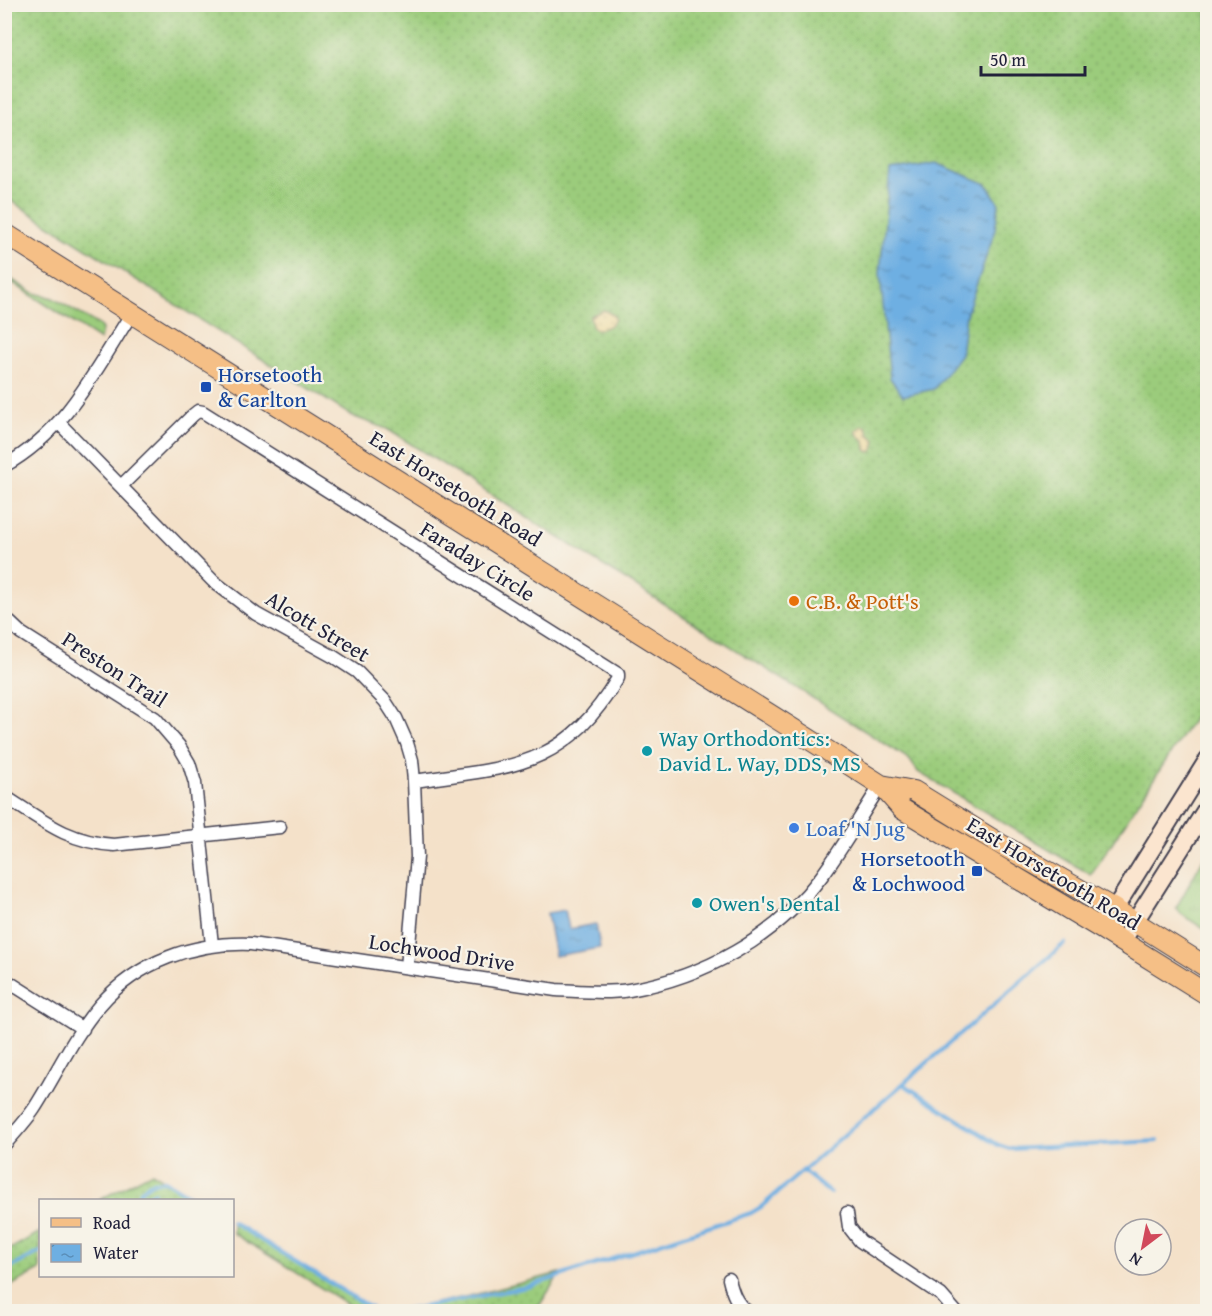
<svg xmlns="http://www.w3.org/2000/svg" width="1212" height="1316" viewBox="0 0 1212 1316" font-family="'Gentium Book Plus',serif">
	<defs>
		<pattern id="grass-dots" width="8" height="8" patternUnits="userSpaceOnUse" patternTransform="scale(1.5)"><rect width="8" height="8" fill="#9bcc7c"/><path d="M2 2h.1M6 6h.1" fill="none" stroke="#85af6c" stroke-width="1.8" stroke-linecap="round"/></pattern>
		<pattern id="sand-dots" width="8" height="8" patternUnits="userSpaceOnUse" patternTransform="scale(1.5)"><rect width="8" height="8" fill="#eeda9e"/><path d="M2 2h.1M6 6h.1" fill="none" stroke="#ccbb89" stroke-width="1.8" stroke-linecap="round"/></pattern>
		<pattern id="park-tufts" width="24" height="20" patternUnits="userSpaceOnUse" patternTransform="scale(1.5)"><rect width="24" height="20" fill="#9bcc7c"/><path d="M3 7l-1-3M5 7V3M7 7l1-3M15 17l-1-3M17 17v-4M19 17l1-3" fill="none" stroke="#85af6c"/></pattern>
		<pattern id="water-ripples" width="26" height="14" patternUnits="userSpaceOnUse" patternTransform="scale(1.5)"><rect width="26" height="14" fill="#6eafe2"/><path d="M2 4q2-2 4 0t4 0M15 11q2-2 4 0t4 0" fill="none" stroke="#5a8eb8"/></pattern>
	</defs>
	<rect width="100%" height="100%" fill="#f7f3e8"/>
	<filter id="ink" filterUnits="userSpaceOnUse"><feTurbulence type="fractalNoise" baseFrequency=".0167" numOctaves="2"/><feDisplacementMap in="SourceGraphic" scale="12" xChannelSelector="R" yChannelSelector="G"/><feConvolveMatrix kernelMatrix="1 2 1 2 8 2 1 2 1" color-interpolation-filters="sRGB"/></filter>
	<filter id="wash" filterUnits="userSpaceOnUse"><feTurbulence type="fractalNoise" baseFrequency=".008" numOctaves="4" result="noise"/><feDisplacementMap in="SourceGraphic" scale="24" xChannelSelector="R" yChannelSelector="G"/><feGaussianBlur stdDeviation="1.35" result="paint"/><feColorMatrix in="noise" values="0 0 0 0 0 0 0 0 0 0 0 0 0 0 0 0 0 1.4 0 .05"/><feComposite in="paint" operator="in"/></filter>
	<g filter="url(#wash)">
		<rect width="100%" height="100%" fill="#f4e1c9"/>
		<!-- grass -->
		<path fill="url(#grass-dots)" stroke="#5e775c" stroke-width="1.5" d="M4,5H1207V698L1091,875L918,772L909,759L387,429L352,416L5,197Z
			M152,1172L198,1200H180L174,1197L167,1200H99Z
			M233,1222L377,1311H358L233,1233Z
			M40,1232V1270L5,1289V1252Z
			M560,1273L536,1311H398L469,1296Z"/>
		<!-- sand -->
		<path fill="url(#sand-dots)" stroke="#887e6c" stroke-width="1.5" d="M604,310L613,315L615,319C611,327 600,331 593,328L590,316Z
			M862,426L867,427L869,434L876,441L874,449L870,452L866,450L865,440L859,436L856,431Z"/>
		<!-- park -->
		<path fill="url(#park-tufts)" stroke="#5e775c" stroke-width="1.5" d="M4,275L34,293L53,298L99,325L102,329L100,340L5,278Z
			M1207,852L1208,931H1207L1181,914L1176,908Z"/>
		<!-- water -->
		<path fill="url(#water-ripples)" stroke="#48688e" stroke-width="1.5" d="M936,163L987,184L999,204L994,234L966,315L961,354L934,389L903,396L890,378L880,273L890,171Z
			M565,910L569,929L596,924L600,948L555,956L547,913Z"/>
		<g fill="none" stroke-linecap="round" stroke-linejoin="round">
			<!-- stream -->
			<path stroke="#6eafe2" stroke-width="4" d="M903,1084L998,1145L1010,1149L1158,1141
				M803,1171L830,1193
				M138,1200L141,1190L153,1182L165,1181L197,1200
				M139,1200L154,1192
				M232,1222L377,1312
				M4,1271L40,1252
				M396,1312L527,1287L751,1213L761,1207L1065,943"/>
		</g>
	</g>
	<g filter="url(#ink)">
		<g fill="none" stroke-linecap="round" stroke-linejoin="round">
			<!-- minor casing -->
			<g stroke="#423f50" stroke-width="15">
				<path id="minor" d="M59,423L213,581L256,614L334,657L357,672L385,701L396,718L407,743L412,760L414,781L417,857L407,967
					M4,466C67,431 95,370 132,313
					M121,486L193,415L198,411L203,412L618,674V678C563,770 510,767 414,781
					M4,617L21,633L155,718L179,746L189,763L195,783L212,945
					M4,796C42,820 67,842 114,845L280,827
					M4,979L83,1029
					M4,1145C15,1133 25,1122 34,1109C56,1075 73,1036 100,1005C138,961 194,942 251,944L556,990C580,991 606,994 629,990C704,977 775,938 821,877C843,848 861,815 881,785
					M847,1213L849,1227L860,1241L941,1295L956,1312
					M729,1279C732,1292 736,1304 748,1312
					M571,1311V1312"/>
			</g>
			<!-- secondary casing -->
			<g stroke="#423f50" stroke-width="20">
				<path id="secondary" d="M1102,929L1208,759
					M1122,942L1208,806"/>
			</g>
			<!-- primary casing -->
			<g stroke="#423f50" stroke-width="22">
				<path id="primary" d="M4,233L828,751L881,785L902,809L1102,929L1208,995
					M881,785L914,791L1000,844L1114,909L1208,968"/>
			</g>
			<!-- minor -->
			<use href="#minor" stroke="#fff" stroke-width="12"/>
			<!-- secondary -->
			<use href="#secondary" stroke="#fbe5cf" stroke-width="16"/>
			<!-- primary -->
			<use href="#primary" stroke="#f5bf86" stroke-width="20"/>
		</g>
	</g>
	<!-- markers -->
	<g fill="#1a4fb4" stroke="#f7f3e8" stroke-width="2">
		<rect x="200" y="381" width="12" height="12" rx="3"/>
		<rect x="971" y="865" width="12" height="12" rx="3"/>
	</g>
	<circle fill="#e8710a" stroke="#f7f3e8" stroke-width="2" cx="794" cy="601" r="6"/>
	<g fill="#0f9aa8" stroke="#f7f3e8" stroke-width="2">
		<circle cx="647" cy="751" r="6"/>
		<circle cx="697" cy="903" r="6"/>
	</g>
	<circle fill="#3f7fe0" stroke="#f7f3e8" stroke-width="2" cx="794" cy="828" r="6"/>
	<g text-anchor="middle" stroke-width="4.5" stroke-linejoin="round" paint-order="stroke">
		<!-- transit labels -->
		<g font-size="22" fill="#164399" stroke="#f7f3e8" text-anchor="start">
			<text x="218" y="382">Horsetooth<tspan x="218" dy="25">&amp; Carlton</tspan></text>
			<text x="965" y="866" text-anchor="end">Horsetooth<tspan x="965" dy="25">&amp; Lochwood</tspan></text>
		</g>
		<!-- street labels -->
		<g font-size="22" fill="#22223b" stroke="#f7f3e8">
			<text transform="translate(456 488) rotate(32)" y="8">East Horsetooth Road</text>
			<text transform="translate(478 561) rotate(32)" y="8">Faraday Circle</text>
			<text transform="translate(318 626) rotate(31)" y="8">Alcott Street</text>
			<text transform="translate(115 669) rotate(33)" y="8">Preston Trail</text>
			<text transform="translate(1054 873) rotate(31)" y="8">East Horsetooth Road</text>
			<text transform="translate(442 952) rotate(9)" y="8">Lochwood Drive</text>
		</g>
		<!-- food labels -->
		<g font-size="22" fill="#c56008" stroke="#f7f3e8" text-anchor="start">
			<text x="806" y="609">C.B. &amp; Pott's</text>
		</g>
		<!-- culture labels -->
		<g font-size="22" fill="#0d838f" stroke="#f7f3e8" text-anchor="start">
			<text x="659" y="746">Way Orthodontics:<tspan x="659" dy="25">David L. Way, DDS, MS</tspan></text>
			<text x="709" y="911">Owen's Dental</text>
		</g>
		<!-- shop labels -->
		<g font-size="22" fill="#366cbe" stroke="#f7f3e8" text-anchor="start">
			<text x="806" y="836">Loaf 'N Jug</text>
		</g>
	</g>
	<!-- margin -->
	<rect width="1212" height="1316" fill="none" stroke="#f7f3e8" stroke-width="24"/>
	<!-- legend -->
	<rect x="39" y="1199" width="195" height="78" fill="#f7f3e8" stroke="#a29fa3" stroke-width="1.5"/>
	<rect x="51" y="1218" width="30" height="9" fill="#f5bf86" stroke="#a29fa3" stroke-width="1.5"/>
	<text x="93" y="1229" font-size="18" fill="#22223b">Road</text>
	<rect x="51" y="1244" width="30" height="18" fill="url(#water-ripples)" stroke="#a29fa3" stroke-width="1.5"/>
	<text x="93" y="1259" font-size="18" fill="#22223b">Water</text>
	<!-- north arrow -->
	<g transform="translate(1143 1247) rotate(212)"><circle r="28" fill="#f7f3e8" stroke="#a29fa3" stroke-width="1.5"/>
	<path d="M0-4.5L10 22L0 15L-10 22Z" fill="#d1495b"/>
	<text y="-9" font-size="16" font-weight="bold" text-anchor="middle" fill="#22223b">N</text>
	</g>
	<!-- scale -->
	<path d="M981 66v9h104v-9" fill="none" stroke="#22223b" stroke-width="3"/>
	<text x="990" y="66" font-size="18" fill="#22223b" stroke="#f7f3e8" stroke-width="4.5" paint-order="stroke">50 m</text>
</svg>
